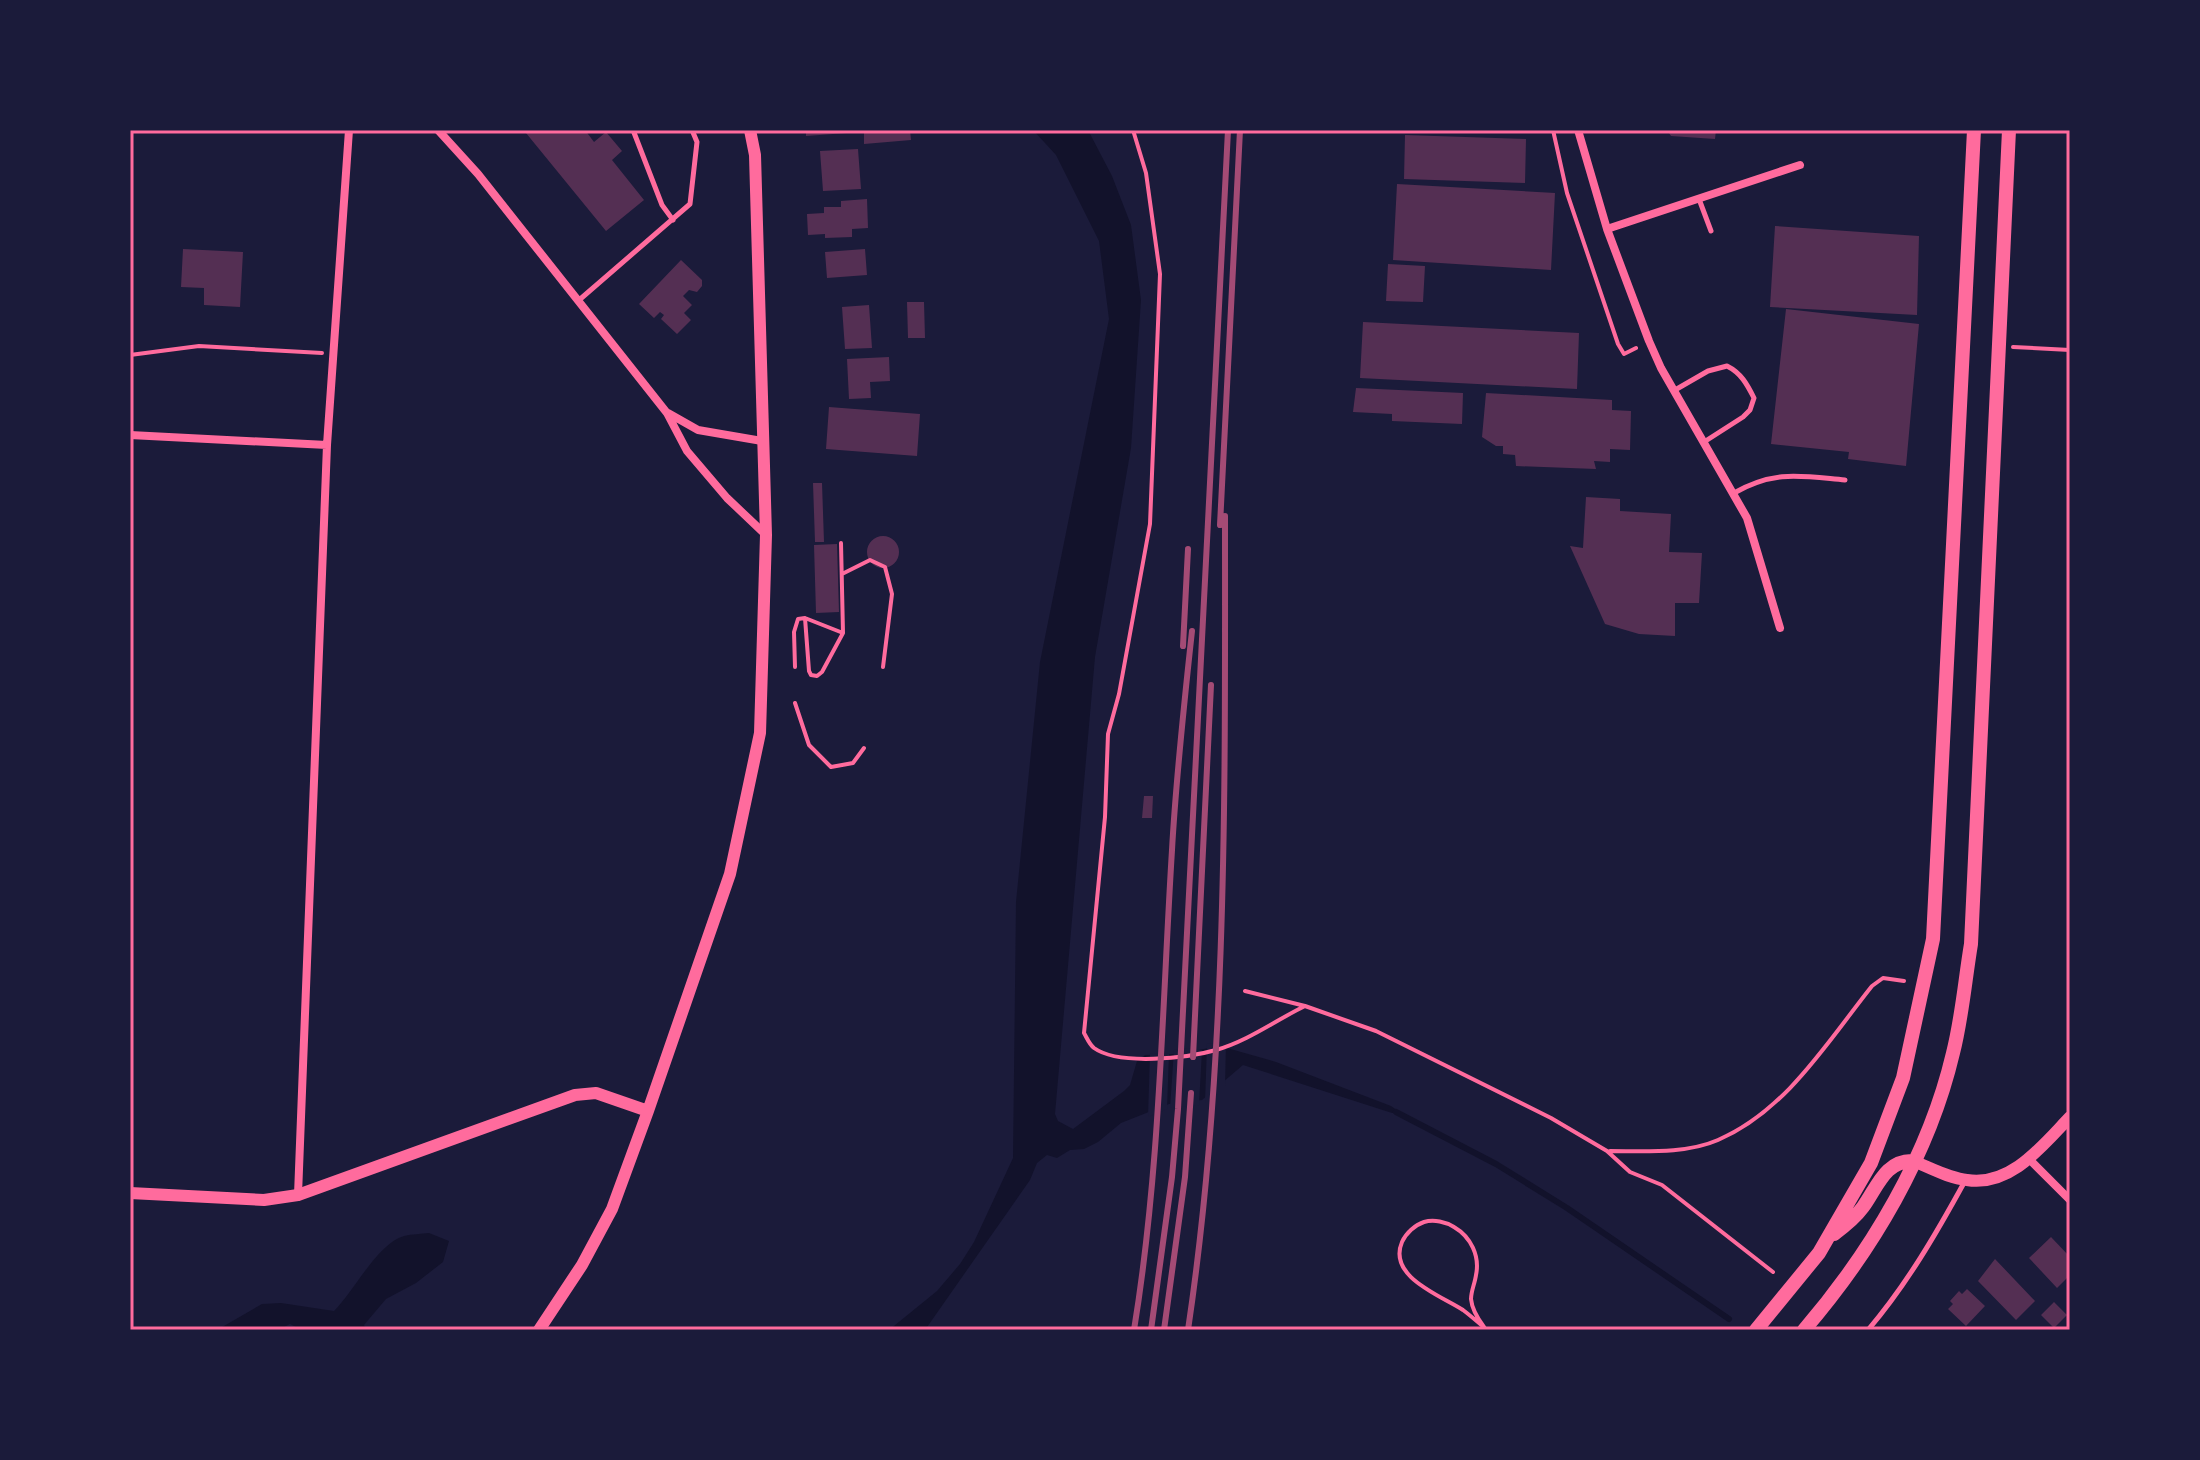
<svg xmlns="http://www.w3.org/2000/svg" width="2200" height="1460" viewBox="0 0 2200 1460" font-family="Rubik,sans-serif">
	<rect width="100%" height="100%" fill="#1b1b3a"/>
	<!-- water -->
	<path fill="#12122b" d="M1033,130H1088L1112,176L1131,225L1141,300L1131,448L1095,657L1055,1114L1058,1121L1073,1129L1124,1091L1130,1085L1137,1061L1145,1055L1177,1054L1220,1046L1276,1062L1391,1106L1401,1113H1392L1243,1065L1202,1100L1169,1104L1121,1123L1098,1142L1084,1149L1070,1150L1057,1158L1047,1155L1037,1163L1030,1180L925,1330H889L937,1291L960,1264L974,1242L1013,1158L1016,902L1040,662L1109,319L1099,241L1056,155Z
		M429,1233L449,1241L443,1262L416,1283L386,1299L364,1325L366,1330H302L290,1324L278,1330H217L262,1304L281,1303L334,1311C355,1290 377,1244 404,1236C412,1234 421,1234 429,1233Z"/>
	<!-- pier -->
	<path fill="#1b1b3a" d="M1220,1042L1226,1044L1225,1086L1205,1103L1207,1044Z
		M1188,1048L1202,1050L1199,1105L1170,1108L1174,1050Z
		M1150,1053L1169,1054L1167,1109L1148,1117Z"/>
	<g fill="none" stroke-linecap="round" stroke-linejoin="round">
		<!-- stream -->
		<path stroke="#12122b" stroke-width="6" d="M1396,1112L1496,1164L1567,1208L1729,1319"/>
	</g>
	<!-- building -->
	<path fill="#542f53" d="M529,130H585L594,142L606,132L622,151L612,160L644,200L606,231L526,133Z
		M806,130H860V132L806,136Z
		M864,130H910L911,140L864,144Z
		M1667,130H1716L1715,139L1671,136Z
		M1405,135L1526,139L1525,183L1404,179Z
		M858,149L861,189L823,191L820,151Z
		M1397,184L1555,193L1551,270L1393,260Z
		M867,199L868,228L852,229V237L825,238V234L808,235L807,214L824,213V207H841V201Z
		M1775,226L1919,236L1917,315L1770,307Z
		M183,249L243,252L240,307L204,305V288L181,287Z
		M865,249L867,275L827,278L825,252Z
		M681,260L702,280V286L697,292L689,290L683,296L692,305L684,313L691,320L677,334L661,319L664,315L660,312L654,318L639,304Z
		M1388,264L1425,266L1423,302L1386,301Z
		M907,302H924L925,338H908Z
		M869,305L872,348L845,349L842,307Z
		M1786,309L1919,324L1906,466L1848,459L1849,452L1771,444Z
		M1363,322L1579,333L1577,389L1360,378Z
		M889,357L890,381L870,382L871,398L849,399L847,359Z
		M1356,388L1463,393L1462,424L1392,421V414L1353,412Z
		M1486,393L1612,400V410L1631,411L1630,450L1610,449V462L1594,461L1596,469L1516,466L1515,455L1503,454V446H1496L1482,437Z
		M829,407L920,414L917,456L826,449Z
		M813,483H822L824,542H815Z
		M1586,497L1620,499V511L1671,514L1669,552L1702,553L1699,603H1675V636L1639,634L1605,624L1570,546L1583,548Z
		M867 552a16 16 0 1 1 32 0a16 16 0 1 1-32 0Z
		M837,544L839,612L816,613L814,545Z
		M1144,796H1153L1152,818H1142Z
		M2051,1237L2070,1257V1268L2067,1271L2070,1275L2057,1288L2029,1258Z
		M1995,1259L2035,1301L2016,1320L1978,1281Z
		M1967,1289L1985,1306L1966,1326L1948,1309L1953,1304L1950,1301L1959,1291L1962,1294Z
		M2054,1302L2067,1315L2054,1328L2041,1315Z"/>
	<g fill="none" stroke-linecap="round" stroke-linejoin="round">
		<!-- path -->
		<path stroke="#ff6b9d" stroke-width="4" d="M1133,130L1146,173L1160,274L1150,524L1119,694L1108,734L1105,817L1084,1033C1087,1038 1089,1044 1094,1048C1119,1066 1188,1058 1216,1050C1248,1041 1276,1020 1305,1006
			M1553,130L1567,193L1618,344L1624,354L1636,348
			M2013,347L2070,350
			M130,355L199,346L322,353
			M841,543L843,633L822,672L817,676L811,675L809,671L805,618L843,633
			M842,574L870,560L885,567L892,594L883,667
			M795,667L794,632L798,619L805,618
			M795,703L809,745L831,767L853,763L864,748
			M1245,991L1305,1006L1376,1031L1551,1118L1607,1151L1630,1172L1662,1185L1773,1272
			M1610,1151C1645,1151 1686,1154 1718,1140C1786,1111 1828,1041 1872,986L1883,978L1904,981
			M1484,1327C1478,1319 1472,1310 1471,1299C1471,1291 1475,1283 1476,1275C1480,1256 1471,1237 1454,1227C1446,1222 1434,1219 1424,1222C1415,1225 1406,1233 1402,1242C1387,1277 1442,1296 1463,1310C1471,1316 1479,1323 1487,1330"/>
		<!-- service -->
		<path stroke="#ff6b9d" stroke-width="5" d="M633,130L662,205L673,220
			M1699,199L1711,231
			M578,301L690,204L697,142L692,130
			M1675,390L1708,371L1727,366C1741,373 1747,384 1754,398L1750,410L1743,417L1704,442
			M1734,493C1775,470 1800,476 1845,480
			M1868,1330C1907,1284 1936,1234 1965,1181"/>
		<!-- minor -->
		<path stroke="#ff6b9d" stroke-width="8" d="M438,130L478,174L667,413L687,451L727,498L766,535
			M1578,130L1607,229L1649,341L1661,368L1747,518L1780,628
			M1607,229L1800,165
			M668,413L698,430L762,441
			M130,435L327,445
			M2029,1159L2070,1200
			M298,1195L327,445L349,130"/>
		<!-- tertiary -->
		<path stroke="#ff6b9d" stroke-width="12" d="M1913,1161C1931,1168 1948,1178 1967,1180C2011,1187 2043,1145 2070,1117
			M130,1193L264,1200L298,1195L575,1095L596,1093L648,1111
			M539,1330L582,1265L612,1209L648,1111L730,874L760,733L766,535L755,155L750,130"/>
		<!-- primary -->
		<path stroke="#ff6b9d" stroke-width="14" d="M1834,1234C1845,1226 1855,1218 1863,1207C1877,1188 1885,1160 1913,1161
			M1756,1330L1819,1253L1871,1163L1903,1078L1933,939L1974,130
			M1804,1330C1872,1251 1929,1155 1953,1053C1962,1018 1965,980 1971,944L2009,130"/>
		<!-- rail -->
		<path stroke="#a44b75" stroke-width="6" d="M1220,525L1240,130
			M1183,646L1188,549
			M1193,1057L1211,685
			M1134,1330C1160,1171 1162,1010 1172,850C1176,777 1184,704 1192,631
			M1151,1330L1172,1177L1178,1109L1228,130
			M1164,1330L1185,1177L1191,1093
			M1188,1330C1228,1061 1225,787 1225,516"/>
	</g>
	<!-- border -->
	<rect width="2200" height="1460" fill="none" stroke="#1b1b3a" stroke-width="264"/>
	<rect x="132" y="132" width="1936" height="1196" fill="none" stroke="#ff6b9d" stroke-width="3"/>
</svg>
